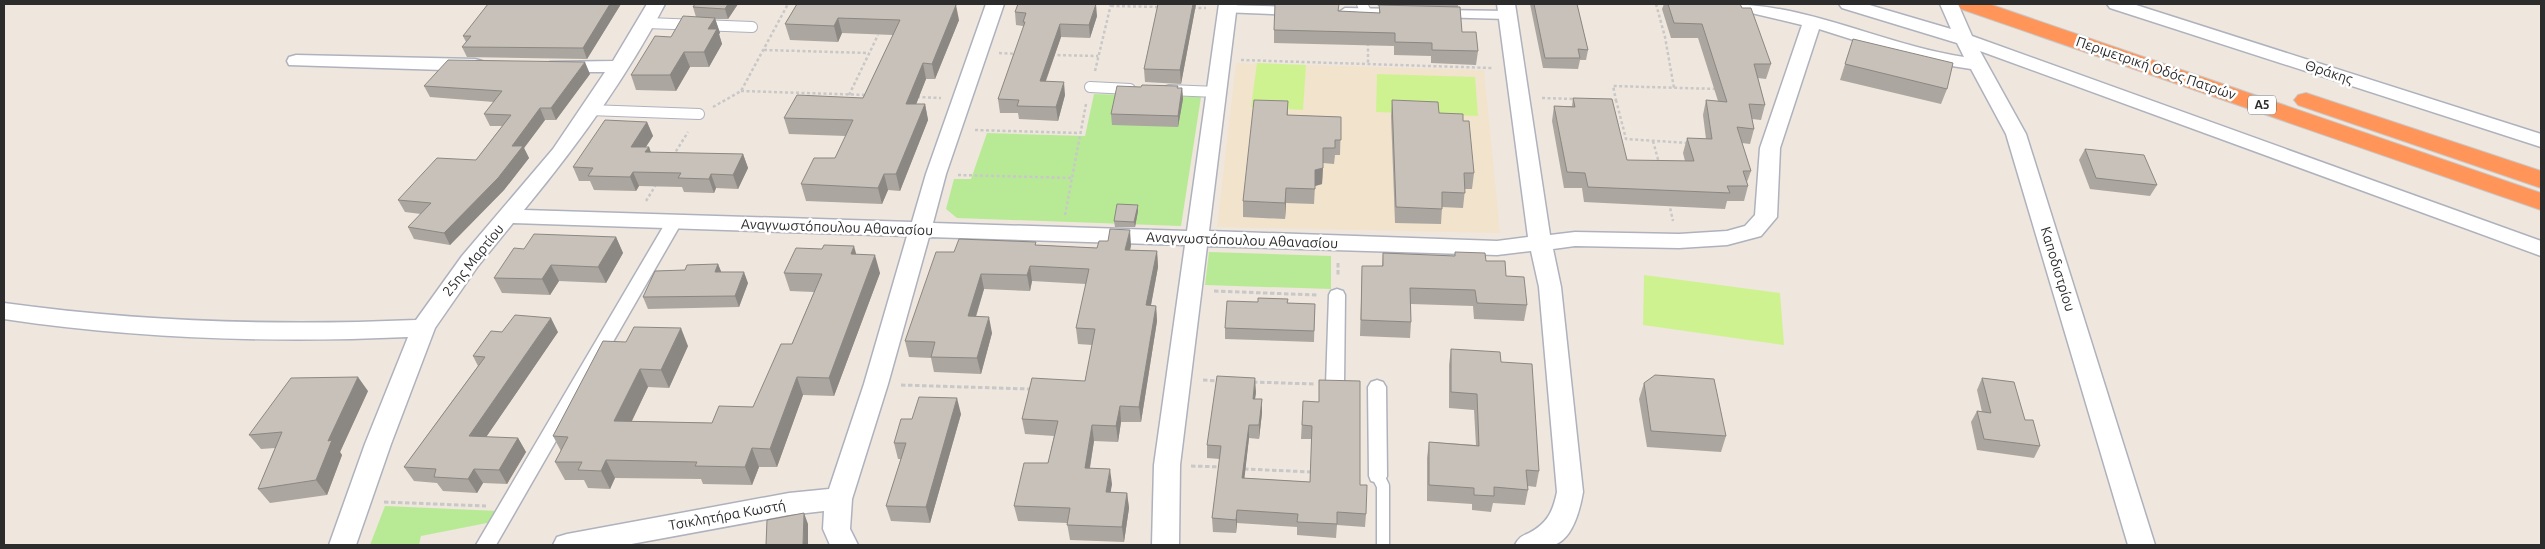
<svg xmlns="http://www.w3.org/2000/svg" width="2545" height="549" viewBox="0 0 2545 549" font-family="Ubuntu,sans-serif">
	<rect width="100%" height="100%" fill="#efe6de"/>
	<!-- education -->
	<path fill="#f2e3cc" d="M1236,63L1484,70L1500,233L1217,227Z"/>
	<!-- green -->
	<path fill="#b8ea96" d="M1094,94L1201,97L1181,226L957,218L946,209L954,179H971L987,133L1085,136Z
		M1209,252L1331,256V289L1205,285Z
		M385,506L499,511L492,522L421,536L419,545H370Z"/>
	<!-- pitch -->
	<path fill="#cff291" d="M1257,63L1306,65L1303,110L1251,107Z
		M1377,74L1475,77L1478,116L1376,112Z
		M1644,275L1780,293L1784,345L1643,325Z"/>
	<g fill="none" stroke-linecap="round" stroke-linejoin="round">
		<!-- service-far1 casing -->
		<g stroke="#aeb2bd" stroke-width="12">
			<path id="service-far1" d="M1362,4L1366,12
				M647,23L752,27
				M1090,87L1130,89
				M1169,90L1217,92
				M589,110L699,114"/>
		</g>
		<!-- service casing -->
		<g stroke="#aeb2bd" stroke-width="15">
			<path id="service" d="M1378,476L1383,486V545"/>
		</g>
		<!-- pedestrian casing -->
		<g stroke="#aeb2bd" stroke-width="3">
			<path id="pedestrian" d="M1227,5L1295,7L1301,11L1295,15L1222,12L1221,9Z
				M1345,8L1400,9L1406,13L1400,17L1340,15L1339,12Z
				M1440,10L1507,11L1513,15L1507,19L1435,17L1434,14Z
				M674,217L682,222L496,545H476L666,222Z
				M1337,289L1343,291L1345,295L1344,385L1341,390L1335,392L1329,390L1326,385L1329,295L1331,291Z
				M1377,380L1383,382L1386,387L1387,476L1385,481L1378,483L1371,481L1369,476L1368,387L1371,382Z"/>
		</g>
		<!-- minor casing -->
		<g stroke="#aeb2bd" stroke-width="3">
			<path id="minor" d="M647,4H665C627,77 577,146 524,210L912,222L926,174L986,4H1004L946,174L933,223L1187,231L1219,4H1237L1209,231L1497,241L1528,237L1497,4H1515L1550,235L1575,232L1679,234L1727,231L1745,226L1755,215L1760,148L1802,25L1730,8L1727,4C1809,4 1884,45 1964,57L1957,43L1842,8L1839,4H1866L1951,29L1940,4H1958L1972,36L2541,241V256L1980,51L2026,134L2155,545H2128L2006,134L1971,69L1920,61L1819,29L1780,148L1777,217L1761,236L1727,245L1679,248L1575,246L1553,249L1561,287L1583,492C1580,509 1573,539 1554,545C1544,548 1526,546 1515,545C1519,537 1522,536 1529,533C1548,523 1553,511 1557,492L1539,287L1531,251L1497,255L1207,246L1180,465L1179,545H1152L1154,465L1185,245L929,237L888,384L852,499L850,529L858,545H830L823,529L824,511L789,515L626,545H553L557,537L567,534L789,493L829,489L864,384L907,236L513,223L478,266L435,328L391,444L356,545H329L365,444L408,337C272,343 138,339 4,319V303C141,322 278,326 416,320L462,256L553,149L605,72H557L550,70L548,66L550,62L613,61Z
				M2107,4H2133L2541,134V147L2110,8Z
				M296,55L475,59L482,61L484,65L482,69L475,71L289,65L287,61L289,57Z"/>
		</g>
		<!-- motorway casing -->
		<g stroke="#c8c8c8" stroke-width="2">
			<path id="motorway" d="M1958,4H1989L2541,193V210L1961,9Z
				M2306,93L2541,171V188L2298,105L2294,100L2298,95Z"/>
		</g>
		<!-- path-far1 -->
		<path stroke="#c8c8c8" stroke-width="2.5" stroke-dasharray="3 2.5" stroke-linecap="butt" d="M1656,4L1665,37L1674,88
			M1111,6L1161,7
			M1193,8H1206
			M1368,43V64
			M764,50L869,53
			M999,53L1018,54
			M1052,55L1098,56
			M1241,60L1492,68
			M1095,71L1111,4
			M741,91L868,95
			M849,95L878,35
			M917,97L941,98
			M1542,98L1576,99
			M1609,100H1616L1613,86L1718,89
			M1616,100L1626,139L1688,143
			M713,107L741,91L788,4
			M975,130L1079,133
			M1653,141L1659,163
			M673,156L688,132
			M958,175L1073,178
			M646,201L657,183
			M1669,203L1673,221
			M1065,215L1086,104"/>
		<!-- path -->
		<path stroke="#c8c8c8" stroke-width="3" stroke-dasharray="4.5 2.5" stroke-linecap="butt" d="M1338,263V276
			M1214,291L1317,295
			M1203,380L1219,381
			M1253,382L1314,384
			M901,385L1029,389
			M1191,466L1222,467
			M1244,469L1312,472
			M384,502L486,506"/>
		<!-- service-far1 -->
		<use href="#service-far1" stroke="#fff" stroke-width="10"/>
		<!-- service -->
		<use href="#service" stroke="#fff" stroke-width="12"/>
		<!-- pedestrian -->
		<use href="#pedestrian" fill="#fff" fill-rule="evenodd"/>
		<!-- minor -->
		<use href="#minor" fill="#fff" fill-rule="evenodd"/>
		<!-- motorway -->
		<use href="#motorway" fill="#ff9559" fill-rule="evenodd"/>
	</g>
	<!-- wall -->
	<path fill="#aba69f" d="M621,4L587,59L467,57L462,47L466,42L463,36Z
		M685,4H738L728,19H715L720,33L719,34L722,44L709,67H690L676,91L636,90L631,75L696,17L693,7L695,4Z
		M797,4L959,20L935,79H926L916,104H925L928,120L900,191L888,190L882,204L806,201L801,184L835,158L846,136L789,134L784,118L863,98L893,35L842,33L838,42L790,40L785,24Z
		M1196,4L1181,84L1145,82L1144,69Z
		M1377,4H1458V7L1462,32L1478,51L1476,65L1431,63V56L1394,55V46L1274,43V30L1338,11L1379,13V6H1378Z
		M1530,4H1577L1588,50L1586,60H1580L1578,69L1543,68Z
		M1664,4H1740L1771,64L1766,79L1758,78L1765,105L1761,120L1752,119L1754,129L1750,144L1742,143L1751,171L1747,182L1748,186L1744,201H1727L1725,209L1584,202L1582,188H1564L1552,121L1554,106H1572L1573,98L1627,160L1685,161L1683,153L1687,138L1706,139L1703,115L1706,100L1718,101L1698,38H1671L1662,9Z
		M1015,12L1097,16L1090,38L1061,37L1046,81L1065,95L1058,121L1019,119L1018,113H1000L998,99L1024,27L1023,26L1016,25Z
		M1853,39L1947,89L1941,104L1840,80Z
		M590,74L556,120H545L524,148L529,158L504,190L450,245L414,239L408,227L421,214L405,212L398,200L476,160L502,126H490L484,114L494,102L430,97L424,86Z
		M1178,88H1182L1183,99L1178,127L1112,125L1111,114Z
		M1392,100L1463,121L1474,173L1472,189H1465L1463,208L1442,207L1441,224L1395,223L1391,116Z
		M1288,101V115L1341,117L1340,155H1335L1334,164L1323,163L1322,184L1315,186L1314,204L1286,203L1285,219L1243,217V201Z
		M647,122L653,136L646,147H649L651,153L743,154L748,168L738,189L716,188L714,193L684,192L682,187L639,186L636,191L594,190L590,181H579L573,167Z
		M2085,149L2157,185L2150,196L2090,189L2079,160Z
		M1138,205V211L1135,227H1115L1114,221Z
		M616,237L623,253L606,283L559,281L550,295L502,293L494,278Z
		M1037,245L1097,248L1131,245L1130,250L1157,251L1158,267L1151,305L1156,306L1157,321L1141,422H1121L1118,442L1094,441L1090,468L1112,484L1110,492L1127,493L1129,508L1124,542L1070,540L1067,523L1018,521L1014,506L1048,463L1054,436L1025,434L1022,419L1085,381L1092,345L1078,344L1076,328L1086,284L1032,281L1030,291L984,289L976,317L992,333L981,374L934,372L931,358L909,357L905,341L954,252Z
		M1455,252L1486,261L1506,276L1527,305L1524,321L1474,319L1473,306L1411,304V322L1410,338L1360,336L1362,266H1382L1383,253L1455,256Z
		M857,255L880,273L834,396L803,395L777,467H759L752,485L703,484L701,479L615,478L610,489L588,488L584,480H565L555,462L561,451L553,436L603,341L688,346L669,388L648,387L632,421L712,423L753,407L792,344L814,292L790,291L784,273Z
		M718,264L721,272L748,283L739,307L648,309L643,297L685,270Z
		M1288,303L1315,304L1314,342L1225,339V328Z
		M502,332H558L486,437L518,438L526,452L507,484L483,483L477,493L443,491L437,483L414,481L404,467L478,366L473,356Z
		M1451,349L1501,362L1539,471L1536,487L1528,486V490L1525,505L1493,503L1491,512L1472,510V504L1427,501V458L1429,442L1476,445L1474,410L1449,408V365Z
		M1982,378L2025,420L2040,446L2034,458L1977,450L1971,422L1977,411L1982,412L1977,390Z
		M1644,383L1726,436L1721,452L1647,447L1639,399Z
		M368,391L340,452L342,455L327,495L270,503L258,489L275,448L261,449L249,435Z
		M1256,392L1255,399L1262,413L1259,439L1249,438L1244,478L1310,482L1312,439H1301L1303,401L1360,485L1366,514L1365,527L1337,525L1336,538L1297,535V527L1237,523L1236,533L1213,532L1212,518L1220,459L1207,458V445Z
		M961,414L930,523L891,521L886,506L901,459H898L894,443L912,419Z"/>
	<!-- shaded-wall -->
	<path fill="#8b8782" d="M610,4H621L587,59L583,48Z
		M728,4H738L728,19L725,9Z
		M1096,4L1097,16L1090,38L1089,25Z
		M1193,4H1196L1181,84L1180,70Z
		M956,5L959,20L935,79L932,64Z
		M715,18L720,33L719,34L722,44L709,67L704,52L708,29Z
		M838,18L842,33L838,42L834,26Z
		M1060,24L1061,37L1041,94L1040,81Z
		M684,52L690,67L676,91L670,75Z
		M585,62L590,74L556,120L551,108Z
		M923,63L926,79L910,120L906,104Z
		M1064,82L1065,95L1058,121L1056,107Z
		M1182,88L1183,99L1178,127V116Z
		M925,104L928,120L900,191L896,174Z
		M540,108L545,120L524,148L529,158L504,190L450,245L444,233L512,146Z
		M647,122L653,136L637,160L631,147Z
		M649,147L654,161L645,152Z
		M743,154L748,168L738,189L733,175Z
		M1323,168L1322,184L1315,186V170Z
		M633,172L639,186L636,191L630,177Z
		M711,174L716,188L714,193L709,179Z
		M884,174L888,190L882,204L878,188Z
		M1286,188V203L1285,219V203Z
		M1138,205V211L1135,227L1134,222Z
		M1130,230L1131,245L1127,265L1125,250Z
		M616,237L623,253L606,283L598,267Z
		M854,246L859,264L851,254Z
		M1157,251L1158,267L1148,321L1146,305Z
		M875,255L880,273L834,396L829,378Z
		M718,264L723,276L715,272Z
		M551,265L559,281L550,295L542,279Z
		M1030,266L1032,281L1030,291L1027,275Z
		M744,272L748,283L739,307L735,296Z
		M981,274L984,289L971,332L968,316Z
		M1156,306L1157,321L1141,422L1139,407Z
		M989,317L992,333L981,374L977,358Z
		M551,318L558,332L478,449L469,436Z
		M681,328L688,346L669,388L661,370Z
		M640,369L648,387L623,439L614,421Z
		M358,377L368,391L340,452L342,455L327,495L316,480L328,441Z
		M797,377L803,395L777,467L770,449Z
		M1255,378L1256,392L1253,412V399Z
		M957,398L961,414L930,523L926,507Z
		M1262,399V413L1259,439V425Z
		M1120,406L1121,422L1118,442L1116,426Z
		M1092,425L1094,441L1087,484L1085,468Z
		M1249,425V438L1243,491L1242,478Z
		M518,438L526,452L507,484L499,470Z
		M752,448L759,467L752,485L745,467Z
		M606,460L615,478L610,489L601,471Z
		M474,469L483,483L477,493L468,479Z
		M1110,469L1112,484L1108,508L1106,492Z
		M1127,493L1129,508L1124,542L1122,527Z
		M1237,510V523L1236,533V520Z
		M804,513L808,524V545H803Z"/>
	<!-- building -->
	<path fill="#c7c1b9" stroke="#8b8782" d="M488,4H610L583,48L462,47L471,36H463Z
		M695,4H728L725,9L693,7Z
		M797,4H954L956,5L932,64L923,63L906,104H925L896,174H884L878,188L801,184L814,158H835L853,120L784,118L797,95L863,98L900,20L838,18L834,26L785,24Z
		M1018,4H1096L1089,25L1060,24L1040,81L1064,82L1056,107L1017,106L1019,100L998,99L1025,22H1023L1026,13L1015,12Z
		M1158,4H1193L1180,70L1144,69Z
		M1275,4H1339L1338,11L1380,13L1379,5L1460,7L1462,32H1476L1478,51L1432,50V43L1395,42V33L1274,30Z
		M1534,4H1577L1588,50L1578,49L1580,58H1545Z
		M1668,4H1740L1742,8H1751L1771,64H1754L1765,105L1749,104L1754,129L1737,127L1751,171H1743L1748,186H1727L1730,193L1588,187L1585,173L1567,172L1554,106L1575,107L1573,98L1612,99L1627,160L1694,161L1687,138L1712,139L1706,100L1727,102L1702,24L1674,23Z
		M683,16L715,18L708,29H717L704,52H684L670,75H631L655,36L671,37Z
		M1853,39L1953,63L1947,89L1845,64Z
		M448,60L585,62L551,108H540L512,146H523L498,178L444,233L408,227L431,203L398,200L437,158L476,160L511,115L484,114L502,91L424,86Z
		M1142,85L1178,86L1177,88H1182L1178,116L1111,114L1117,86L1141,87Z
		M1254,100L1288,101L1287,115L1341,117V140H1335V148H1323V168L1315,170V189L1286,188L1285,203L1243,201Z
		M1392,100L1438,102L1439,113L1463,114V121H1469L1474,173H1464L1465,193L1442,192V209L1396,207Z
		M605,120L647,122L631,147H649L645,152L743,154L733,175L711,174L709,179L678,178L681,173L633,172L630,177L588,176L593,168L573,167Z
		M2085,149L2144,155L2157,185L2096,178Z
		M1117,204L1138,205L1134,222L1114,221Z
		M1110,229L1130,230L1125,250L1157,251L1146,305L1156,306L1139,407L1120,406L1116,426L1092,425L1085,468L1110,469L1106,492L1127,493L1122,527L1067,525L1070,508L1014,506L1024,463H1048L1058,421L1022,419L1032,378L1085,381L1095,329L1076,328L1089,269L1030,266L1027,275L981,274L968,316L989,317L977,358L931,357L935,342L905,341L936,252H954L959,239L1036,242L1035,245L1097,248L1099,241H1108Z
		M534,234L616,237L598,267L551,265L542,279L494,278L514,248L524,249Z
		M824,245L854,246L851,254L875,255L829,378L797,377L770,449L752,448L745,467L695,466L697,462L606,460L601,471L578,470L582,462H555L568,437L553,436L603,341L626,342L634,327L681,328L661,370L640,369L614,421L712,423L719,406L753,407L781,344H792L822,274L784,273L796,248L822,249Z
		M1455,252L1485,253L1486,261H1505L1506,276L1524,277L1527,305L1477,303L1475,290L1410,288L1411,322L1361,320L1362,266H1383V253L1455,256Z
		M718,264L715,272H744L735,296L643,297L655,271L685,270L687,265Z
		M1258,298L1288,299L1287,303L1315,304L1314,331L1225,328L1227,301L1258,302Z
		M515,315L551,318L469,436L518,438L499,470L474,469L468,479L434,477L436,469L404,467L485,357L473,356L491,331L502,332Z
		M1451,349L1500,352L1501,362L1532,364L1539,471L1526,470L1528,490L1494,487V496L1474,495V488L1429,485V442L1479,446L1477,394L1451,392Z
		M1655,375L1714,379L1726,436L1651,431L1644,383Z
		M1217,376L1255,378L1253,399H1262L1259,425H1249L1242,478L1310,482L1312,426L1302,425L1303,401L1319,402V380L1360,381V485H1367L1366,514L1337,512V524L1297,522L1298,514L1237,510L1236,520L1212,518L1221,446L1207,445Z
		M358,377L328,441L332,440L316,480L258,489L282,432L249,435L291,378Z
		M1982,378L2014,382L2025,420H2033L2040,446L1984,439L1977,411L1991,413Z
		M919,397L957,398L926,507L886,506L906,443H894L901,419H912Z
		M804,513L803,545H766L767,520Z"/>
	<g text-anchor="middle" stroke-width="5" stroke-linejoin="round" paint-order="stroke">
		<!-- shield labels -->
		<rect fill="#fff" stroke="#6b6b6b" stroke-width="1" x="2248" y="95.5" width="28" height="19" rx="4"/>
		<g font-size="12" font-weight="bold" fill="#2c2c2c">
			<text x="2262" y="109">Α5</text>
		</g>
		<!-- street labels -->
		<g font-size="14" fill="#2c2c2c" stroke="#fff">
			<text transform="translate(2156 68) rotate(19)" y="5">Περιμετρική Οδός Πατρών</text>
			<text transform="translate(2329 72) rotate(18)" y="5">Θράκης</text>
			<text transform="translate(837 227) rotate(2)" y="5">Αναγνωστόπουλου Αθανασίου</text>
			<text transform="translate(1242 240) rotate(2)" y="5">Αναγνωστόπουλου Αθανασίου</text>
			<text transform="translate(473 260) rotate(-51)" y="5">25ης Μαρτίου</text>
			<text transform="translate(2058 269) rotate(73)" y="5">Καποδιστρίου</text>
			<text transform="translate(727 515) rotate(-10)" y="5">Τσικλητήρα Κωστή</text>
		</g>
	</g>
	<!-- border -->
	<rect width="2545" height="549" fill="none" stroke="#2c2c2c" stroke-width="10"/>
</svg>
